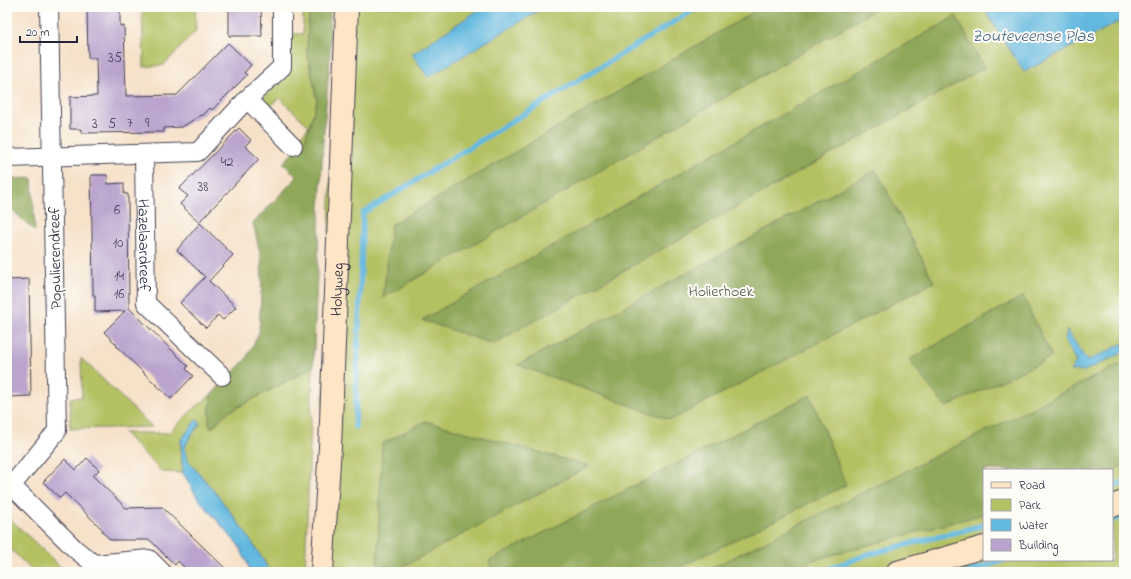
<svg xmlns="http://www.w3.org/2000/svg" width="1131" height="579" viewBox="0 0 1131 579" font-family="'Indie Flower',sans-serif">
	<rect width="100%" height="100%" fill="#fdfcf7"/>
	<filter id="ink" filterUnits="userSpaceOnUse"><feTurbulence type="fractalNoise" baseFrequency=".025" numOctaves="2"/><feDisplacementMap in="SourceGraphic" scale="8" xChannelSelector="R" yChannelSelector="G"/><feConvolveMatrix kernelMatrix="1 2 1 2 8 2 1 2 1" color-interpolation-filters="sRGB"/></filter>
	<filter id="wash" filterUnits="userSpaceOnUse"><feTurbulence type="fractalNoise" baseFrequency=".012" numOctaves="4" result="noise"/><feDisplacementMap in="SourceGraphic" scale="16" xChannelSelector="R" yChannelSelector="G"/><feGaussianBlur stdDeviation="0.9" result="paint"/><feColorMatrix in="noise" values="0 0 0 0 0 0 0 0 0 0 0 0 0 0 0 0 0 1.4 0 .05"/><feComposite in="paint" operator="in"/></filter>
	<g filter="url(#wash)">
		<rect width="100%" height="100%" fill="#f6e1c9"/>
		<!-- green -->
		<path fill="#b4c163" stroke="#6b724f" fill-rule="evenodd" d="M142,7H195L196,31L164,65L144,67Z
			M285,7H309L307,51L317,101L305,140L300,137L309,126L279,98L270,107L262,99L290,69L288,34H303V11H285Z
			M337,7H1124V572H317ZM984,470H1112V560H984Z
			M81,358L152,427L70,429V398L82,397Z
			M313,367L305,572H270C251,538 227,506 202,477C196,469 186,461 185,451C185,441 194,432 200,425L198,419L181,440V448L183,473L162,472L124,433H169L192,410L211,395L209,423L212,428L225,414Z
			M7,516L66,572H34L7,546Z"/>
		<!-- forest -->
		<path fill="#8fa759" stroke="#58644a" d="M309,7H330V58L323,141L313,367L225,414L211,428L209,423L211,395L246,359L259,333L262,278L261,257L253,223L297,177L283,163L305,140L317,101L307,51Z
			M762,7H879L383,298L391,225Z
			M956,16L984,68L493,344L422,320Z
			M876,170L934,282L671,420L518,365Z
			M32,178L35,231L7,205V179Z
			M1023,296L1052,357L946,407L909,360Z
			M1124,362V465L1112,471L984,470V514L813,560L781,572H704Z
			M810,395L846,485L670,572H493L489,561Z
			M425,421L589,466L393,572H377L382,444Z"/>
		<!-- water -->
		<path fill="#62b8df" stroke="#426d8d" d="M483,7H545L428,77L412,54Z
			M983,7H1124V22L1120,21L1024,72Z
			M1067,330L1087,361L1124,343V352L1084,371H1070L1076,362L1065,340Z
			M197,419L200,424C194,432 185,441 185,451C186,461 196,469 202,477C227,506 251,538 270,572H249V567L239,546L197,497L183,473L181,448V440Z"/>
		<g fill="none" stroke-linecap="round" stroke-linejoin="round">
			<!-- stream -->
			<path stroke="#62b8df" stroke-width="5.5" d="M355,427L363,213L698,7
				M1112,487L1124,482
				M1112,520L1124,516
				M820,572L869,554L984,525
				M967,572L1005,560"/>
		</g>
		<g id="blocks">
			<!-- building -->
			<path fill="#baa4ce" d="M95,7H120V26H124L126,96L177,95L228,43L251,65L244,73L247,75L212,110L210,108L202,116L201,115L182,127L164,128V132L81,133V129H70V97L97,96L96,58H88L87,9H95Z
				M229,7H261L262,36H229Z
				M239,128L251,140L245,146L259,159L199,222L180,204L188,196L179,189Z
				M91,175H107L108,184L124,183V194H128L129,308L188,366L186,369L193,376L171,399L116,346L117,345L104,332L125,311L95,312V295H93V287Z
				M200,223L233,255L209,281L236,307L223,320L218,315L206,328L180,303L205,277L177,250Z
				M29,279L31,396L7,397V280Z
				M87,458L99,470L93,476L126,508L162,507L229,572H189L178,561L175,565L150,540H111L102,532L103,530L65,493L60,498L43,482L65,459L76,470Z"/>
		</g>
	</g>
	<g filter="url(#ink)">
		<use href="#blocks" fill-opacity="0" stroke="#423f50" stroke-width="1"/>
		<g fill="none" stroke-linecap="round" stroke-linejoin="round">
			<!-- street casing -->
			<g stroke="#423f50" stroke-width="20">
				<g id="street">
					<path d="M247,99L293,146"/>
					<path id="s1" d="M144,154L146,303L222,376"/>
					<path d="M7,158L198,152L247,99L282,67V7"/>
					<path d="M12,486L75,549L94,564L149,559L162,572"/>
					<path d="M7,491L57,431L49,7"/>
				</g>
			</g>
			<!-- secondary casing -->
			<g stroke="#423f50" stroke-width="24">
				<g id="secondary">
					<path d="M1112,506L1124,502"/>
					<path id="s2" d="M322,572L330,447L347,7"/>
					<path d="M897,572L984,547"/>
				</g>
			</g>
			<!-- street -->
			<use href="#street" stroke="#fff" stroke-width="18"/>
			<!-- secondary -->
			<use href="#secondary" stroke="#fee5c5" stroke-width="22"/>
		</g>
	</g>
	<g text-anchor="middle" stroke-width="4" stroke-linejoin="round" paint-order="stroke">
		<!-- number labels -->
		<g font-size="14" fill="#484260">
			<text x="115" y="62">35</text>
			<text x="130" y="127">7</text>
			<text x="147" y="127">9</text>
			<text x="95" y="128">3</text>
			<text x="112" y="128">5</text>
			<text x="227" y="166">42</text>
			<text x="203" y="191">38</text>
			<text x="117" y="214">6</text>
			<text x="118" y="247">10</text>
			<text x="119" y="280">14</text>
			<text x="119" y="298">16</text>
		</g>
		<!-- street labels -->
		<g font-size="16" fill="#22223b" stroke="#fdfcf7">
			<text dy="6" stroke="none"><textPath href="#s1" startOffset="91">Hazelaardreef</textPath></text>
			<text transform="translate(54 258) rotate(-91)" y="6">Populierendreef</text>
			<text dy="6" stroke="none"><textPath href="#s2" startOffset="283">Holyweg</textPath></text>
		</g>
		<!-- park labels -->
		<g font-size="16" fill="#555a49" stroke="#fdfcf7">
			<text x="721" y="296">Holierhoek</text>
		</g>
		<!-- water labels -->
		<g font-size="17" font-style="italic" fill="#3c5e7d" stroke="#fdfcf7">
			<text x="1033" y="41">Zouteveense Plas</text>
		</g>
	</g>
	<!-- margin -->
	<rect width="1131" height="579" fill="none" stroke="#fdfcf7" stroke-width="24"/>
	<!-- legend -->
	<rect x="983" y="469" width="130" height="92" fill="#fdfcf7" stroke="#a5a5ac"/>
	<rect x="991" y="482" width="20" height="6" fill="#fee5c5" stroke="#a5a5ac"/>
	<text x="1019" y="489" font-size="12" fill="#22223b">Road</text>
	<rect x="991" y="499" width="20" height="12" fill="#b4c163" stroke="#a5a5ac"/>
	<text x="1019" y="509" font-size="12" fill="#22223b">Park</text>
	<rect x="991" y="519" width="20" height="12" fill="#62b8df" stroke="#a5a5ac"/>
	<text x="1019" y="529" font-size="12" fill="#22223b">Water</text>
	<rect x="991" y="539" width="20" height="12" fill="#baa4ce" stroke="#a5a5ac"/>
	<text x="1019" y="549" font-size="12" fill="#22223b">Building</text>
	<!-- scale -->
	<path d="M20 36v6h57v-6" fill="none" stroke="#22223b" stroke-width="2"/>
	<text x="26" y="36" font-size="12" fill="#22223b" stroke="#fdfcf7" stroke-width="3" paint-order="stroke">20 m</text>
</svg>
